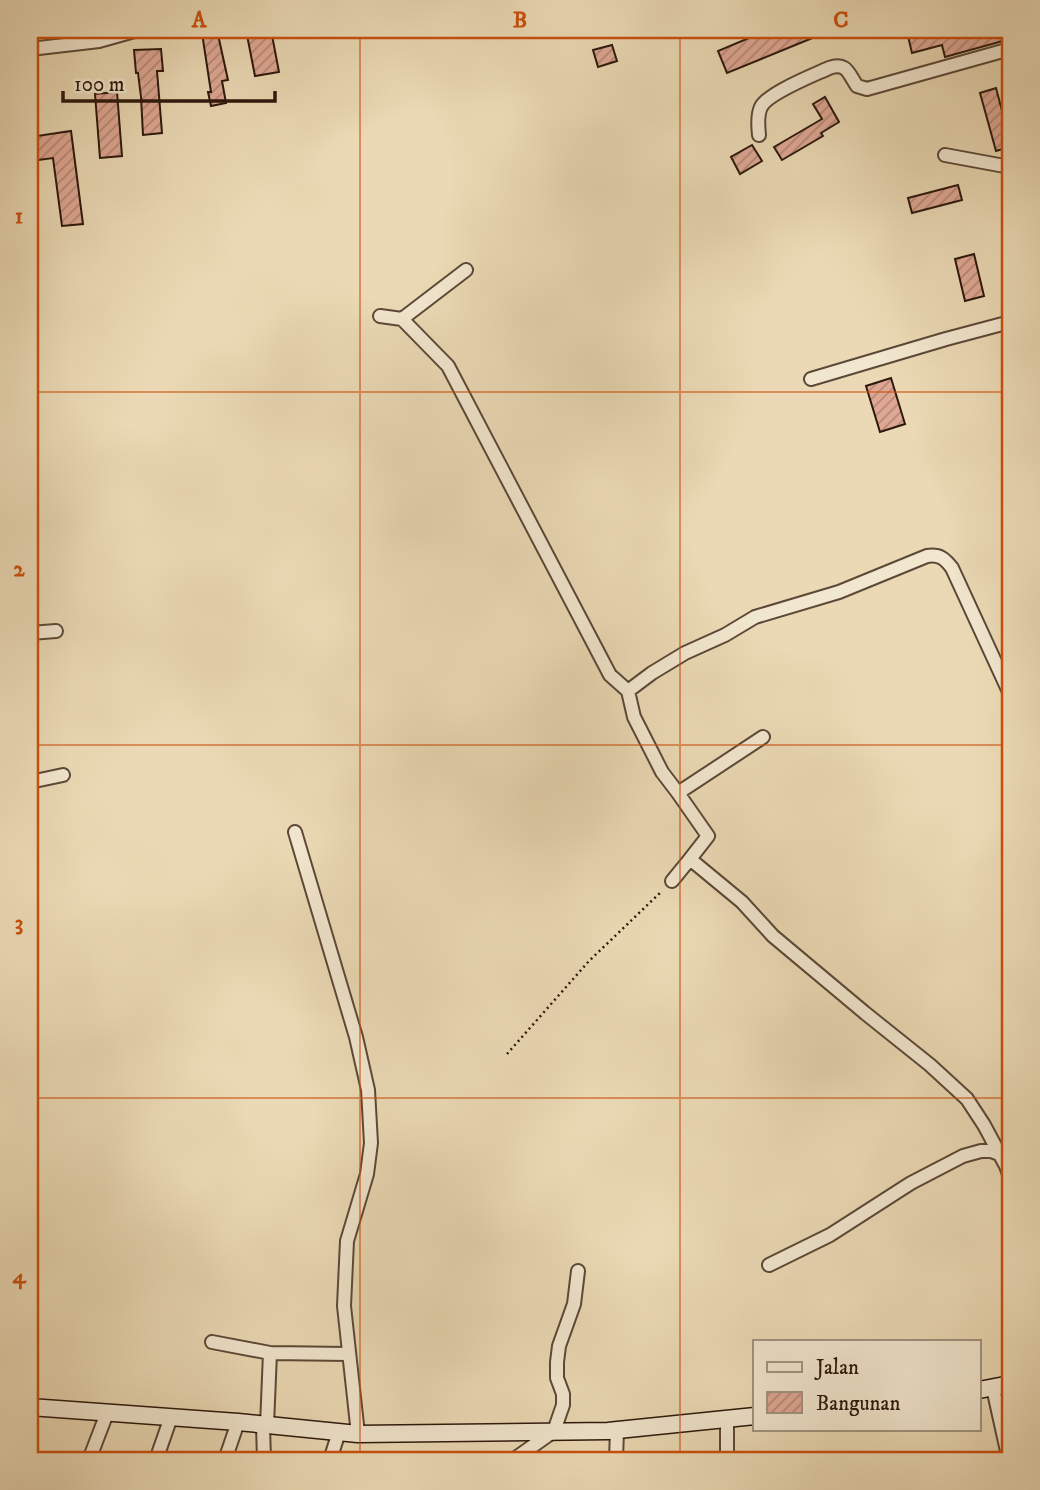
<svg xmlns="http://www.w3.org/2000/svg" width="1040" height="1490" viewBox="0 0 1040 1490" font-family="'IM FELL DW Pica',serif">
	<defs>
		<pattern id="building-hatch" width="6" height="6" patternUnits="userSpaceOnUse" patternTransform="scale(1.75)"><rect width="6" height="6" fill="#dfa894"/><path d="M-1 1l2-2M0 6l6-6M5 7l2-2" fill="none" stroke="#b58877"/></pattern>
	</defs>
	<rect width="100%" height="100%" fill="#ead9b4"/>
	<filter id="stains"><feTurbulence type="fractalNoise" baseFrequency=".00286" numOctaves="4"/><feColorMatrix values="0 0 0 0 .2 0 0 0 0 .09 0 0 0 0 .02 0 0 0 .5 -.17"/></filter>
	<radialGradient id="worn" r=".72"><stop offset=".6" stop-color="#630" stop-opacity="0"/><stop offset="1" stop-color="#630" stop-opacity=".3"/></radialGradient>
	<!-- building -->
	<path fill="url(#building-hatch)" stroke="#2c180d" stroke-width="2" d="M217,30L228,80L222,81L226,103L211,106L208,92H211L202,33Z
		M246,30H271L279,72L255,76Z
		M768,30H832L727,73L718,51Z
		M913,30H1010V39L945,57L942,45L912,53L907,32Z
		M612,45L617,61L598,67L593,50Z
		M161,49L163,71H157L162,133L143,135L141,97L138,73H136L134,50Z
		M996,88L1010,141V147L996,151L980,93Z
		M117,92L122,156L100,158L95,94Z
		M825,97L839,122L821,133L823,136L782,160L774,147L822,119L813,104Z
		M71,131L83,224L62,226L53,158L30,161V137Z
		M752,145L762,161L740,174L731,157Z
		M958,185L962,200L912,213L908,198Z
		M974,254L984,296L965,301L955,259Z
		M891,378L905,424L880,432L866,386Z"/>
	<g fill="none" stroke-linecap="round" stroke-linejoin="round">
		<!-- street casing -->
		<g stroke="#5c4837" stroke-width="16">
			<path id="street" d="M30,49L99,41L138,30
				M759,135C758,126 757,115 761,107C768,93 814,75 829,68C847,62 848,73 857,86L867,89L1010,49
				M945,155L1010,167
				M380,316L402,319L448,366L610,675L628,691L634,717L662,772L678,793L708,836L690,859L742,902L773,936L865,1013L930,1065L967,1099L984,1125L1006,1166L1010,1177
				M402,319L466,270
				M811,379L946,339L1010,322
				M30,633L56,631
				M628,691L652,673L685,653L725,635L755,617L839,592L927,556C940,554 945,559 952,568L1010,694
				M30,782L63,775
				M678,793L763,737
				M295,832L356,1037L368,1090L371,1143L367,1174L347,1241L344,1306L358,1434
				M672,881L690,859
				M769,1265L830,1235L911,1183L963,1156L981,1151H991L999,1154
				M212,1342L270,1353L267,1425
				M270,1353L349,1354
				M993,1388L1009,1460
				M263,1425L264,1460
				M89,1460L107,1413
				M156,1460L171,1417
				M225,1460L238,1422
				M330,1460L339,1432
				M513,1460L554,1431L563,1405V1394L557,1378V1362L559,1346L574,1304L578,1271
				M616,1460L617,1430
				M727,1460V1418"/>
		</g>
		<!-- secondary casing -->
		<g stroke="#2c180d" stroke-width="19">
			<path id="secondary" d="M979,1390L1010,1384
				M30,1407L238,1422L358,1434L608,1431L755,1416"/>
		</g>
		<!-- path -->
		<path stroke="#2c180d" stroke-width="2.5" stroke-dasharray="2 3.5" stroke-linecap="butt" d="M507,1054L589,961L662,891"/>
		<!-- street -->
		<use href="#street" stroke="#f1e6ce" stroke-width="12"/>
		<!-- secondary -->
		<use href="#secondary" stroke="#f1e6ce" stroke-width="16"/>
	</g>
	<!-- grid -->
	<path fill="none" stroke="#cc4f0c" stroke-width="2" stroke-opacity="0.55" d="M360,30V1460M680,30V1460M30,392H1010M30,745H1010M30,1098H1010"/>
	<!-- margin -->
	<rect width="1040" height="1490" fill="none" stroke="#ead9b4" stroke-width="77"/>
	<!-- legend -->
	<rect x="753" y="1340" width="228" height="91" fill="#f1e6ce" stroke="#a29481" stroke-width="2"/>
	<rect x="767" y="1362" width="35" height="10" fill="#f1e6ce" stroke="#a29481" stroke-width="2"/>
	<text x="816" y="1374" font-size="21" fill="#2c180d">Jalan</text>
	<rect x="767" y="1392" width="35" height="21" fill="url(#building-hatch)" stroke="#a29481" stroke-width="2"/>
	<text x="816" y="1410" font-size="21" fill="#2c180d">Bangunan</text>
	<!-- scale -->
	<path d="M63 91v10h212v-10" fill="none" stroke="#2c180d" stroke-width="3.5"/>
	<text x="74" y="91" font-size="21" fill="#2c180d" stroke="#f1e6ce" stroke-width="5" paint-order="stroke">100 m</text>
	<rect x="38" y="38" width="964" height="1414" fill="none" stroke="#cc4f0c" stroke-width="2.5"/>
	<g font-size="23" text-anchor="middle" font-weight="bold" fill="#cc4f0c">
		<text x="199" y="27">A</text>
		<text x="520" y="27">B</text>
		<text x="841" y="27">C</text>
		<text x="19" y="223">1</text>
		<text x="19" y="576">2</text>
		<text x="19" y="930">3</text>
		<text x="19" y="1283">4</text>
	</g>
	<rect width="100%" height="100%" filter="url(#stains)"/>
	<rect width="100%" height="100%" fill="url(#worn)"/>
</svg>
